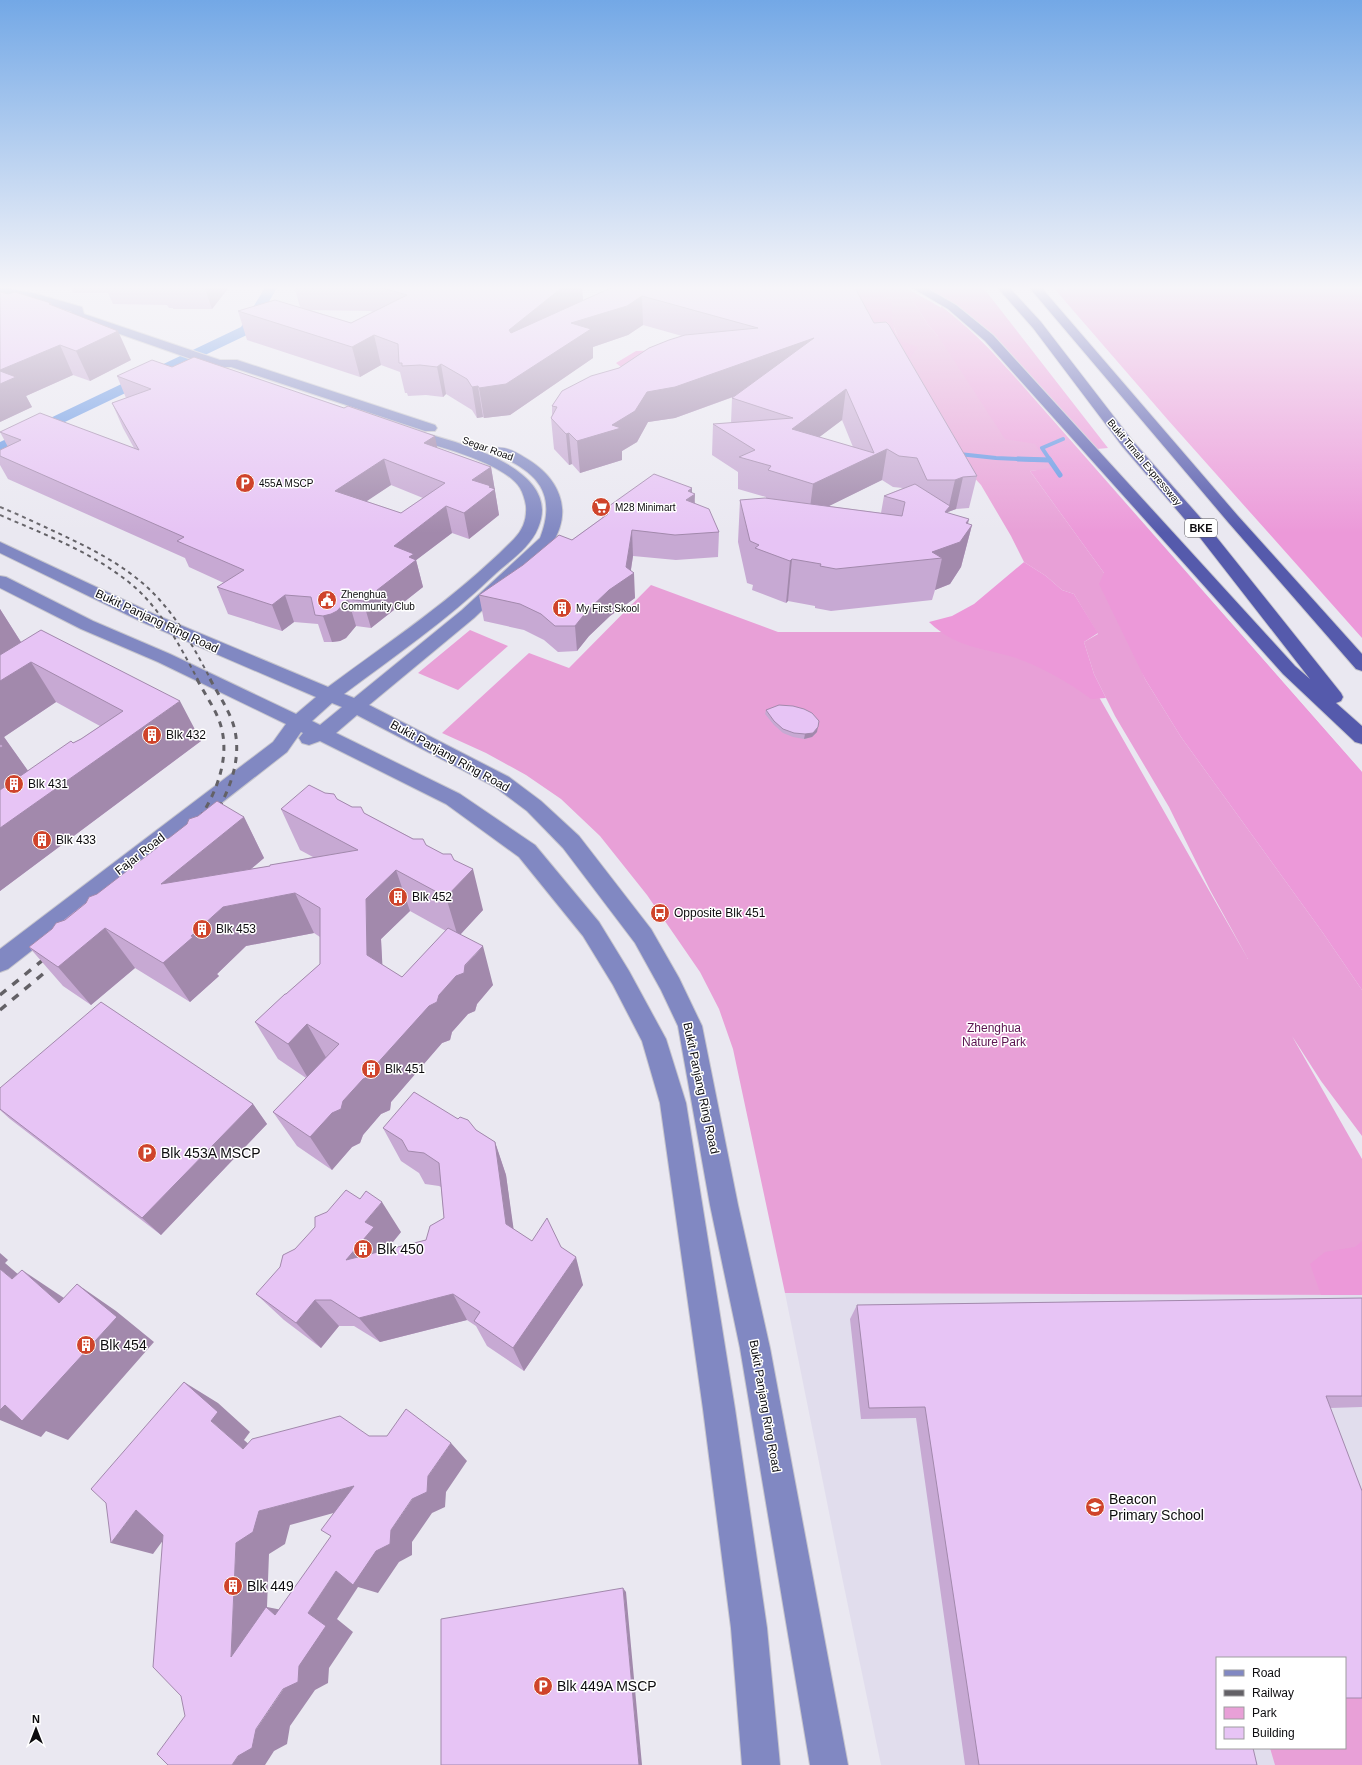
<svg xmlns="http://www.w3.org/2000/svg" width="1362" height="1765" viewBox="0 0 1362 1765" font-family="Arial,sans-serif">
	<rect width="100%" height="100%" fill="#eae8f1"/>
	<!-- built -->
	<path fill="#e1dded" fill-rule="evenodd" d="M785,1293L1362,1295V1765H881L841,1572ZM1217,1658H1345V1748H1217Z"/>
	<!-- green -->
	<path fill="#e8a0d7" d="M858,286H903L920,296L911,298L928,325L938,336L941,306C969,327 992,352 1016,378L1362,772L1041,470L1030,471L1104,573L1145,679L1181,737L1323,933L1362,990V1136L1321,1081L1292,1036L1362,1159V1295L785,1293L733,1049L719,1009L700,972L647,895L600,836L561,799L526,775L486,753L442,733L529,653L569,668L651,585L778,632H1062L1248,959L1210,890L1169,807L1115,716L1094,674L1084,642L1098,634L1074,594L1062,590L1046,576L1024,562L1011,536L981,485L946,447L892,323V318L877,294L860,289Z
		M470,630L508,646L458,690L418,673Z
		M1345,1690H1362V1765H1275L1270,1748H1345Z"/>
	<!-- forest -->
	<path fill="#ec99d9" d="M836,286H858L860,289L877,293L892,302C892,314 891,329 900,339C904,343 913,345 918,347L909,359L626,371L616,363L636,351L692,349Z
		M922,286H982L1108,448L1097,449L1034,382L928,289Z
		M1052,286H1061L1065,291L1070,286H1362V638L1168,420Z
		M920,296C949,310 971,330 993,353L1362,772V990L1323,933L1181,737L1145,679L1099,584L1104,573L1030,471L1051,468L1035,444L1005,439L938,336L928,325L911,298Z
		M1024,562L1046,576L1062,590L1074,594L1098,633L1084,642L1094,674L1106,698L1091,699C1068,682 1044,668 1016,658C982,647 957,649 929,622L952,616L974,604Z
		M1362,1241V1295H1321L1310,1264L1325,1252L1355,1247Z"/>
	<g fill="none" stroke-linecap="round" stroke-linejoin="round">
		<!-- stream-far1 -->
		<path stroke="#6495e3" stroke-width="4" d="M959,454L996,458L1045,460
			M1050,460L1042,448L1063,439"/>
		<!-- stream -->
		<path stroke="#6495e3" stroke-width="5" d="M1018,459L1050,460
			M1049,459L1060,475"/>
		<!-- canal -->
		<path fill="#6495e3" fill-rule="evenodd" d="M266,286H278L251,333L0,453V442L241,327Z"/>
		<!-- secondary casing -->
		<g stroke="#c6c5cd" stroke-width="2">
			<path id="secondary" d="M0,287L33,293L82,307L84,314L220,360H237L435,425L437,428L435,431H425L231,367H214L77,319L59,318L57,315L59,312H72L27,298L0,293Z
				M408,429C447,439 565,466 538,528C530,548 509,561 493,576C447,620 395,656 344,694L354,698L462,610L540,538C558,492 536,471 495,454L493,451L495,448C505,446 516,452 524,457C558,476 575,510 551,545L474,618L369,705L509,777L541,801L579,836L651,929L679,978L702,1026L738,1205L770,1348L848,1765H810L740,1348L710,1205L678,1026L661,990L635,943L563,848L527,811L495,787L357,715L336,733L460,794L535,845L599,922L629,971L666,1039L686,1103L735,1409L767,1628L780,1765H742L731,1628L703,1409L660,1103L642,1041L613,985L583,936L519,857L446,804L320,741L309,745L302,743L299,738L303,733L301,732L287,752L8,969L0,972V949L273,742L286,724L158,662L81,629L0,588V576L6,577L93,621L170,654L296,714L316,697L142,622L0,553V542L154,614L328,687C392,640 458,596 514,539C523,530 527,519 526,506C525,500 523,493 520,488C504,462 433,445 403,436L401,433L403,430ZM332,703L342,707L320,725L312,721Z"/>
		</g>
		<!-- highway casing -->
		<g stroke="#c6c5cd" stroke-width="2">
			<path id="highway" d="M909,286H923L956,305L993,335L1295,666L1310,679L1194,530L1122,446L1033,328L996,286H1008L1041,322L1132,440L1206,524L1341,693L1343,697L1341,701L1336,703L1362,726V744L1355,742L1283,674L985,341L948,309Z
				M1028,286H1040L1238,516L1362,654V671L1356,669L1228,522Z"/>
		</g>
		<!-- secondary -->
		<use href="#secondary" fill="#8188c2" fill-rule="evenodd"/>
		<!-- highway -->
		<use href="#highway" fill="#555aac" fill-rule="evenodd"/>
		<!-- rail-far2 -->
		<path stroke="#636166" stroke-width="2" stroke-dasharray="4 4" stroke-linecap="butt" d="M0,507C15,513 30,520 45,527C88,547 133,567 164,605C183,627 197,654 211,680
			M0,515C48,536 100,555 139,591C164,615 182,650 198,680"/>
		<!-- rail-far1 -->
		<path stroke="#636166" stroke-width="3" stroke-dasharray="6 6" stroke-linecap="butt" d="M197,679C204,693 215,708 220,723C231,756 217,792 199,819
			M210,679C217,692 225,704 231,718C244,750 233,784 216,813
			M42,960L49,954"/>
		<!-- rail -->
		<path stroke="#636166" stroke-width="3.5" stroke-dasharray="8 8" stroke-linecap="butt" d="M0,995L44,959
			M0,1010L56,963"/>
	</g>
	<!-- wall -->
	<path fill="#c7a9d3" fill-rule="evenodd" d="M70,286H230L212,309H173V308H169L167,305L113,304L108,293H73Z
		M294,286H583L582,287L583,301L639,288L874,323L977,476L969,508L956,509L948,512V513L969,519L968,524L972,525L961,567L950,584L935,590L932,600L831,611L815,608V606L788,601L786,603L752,590L753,585L747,583L738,542L740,500L766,498V497L738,489V472L712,455L713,424L731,423L732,398L736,396L675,418L648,422L637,442L622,451V460L580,473L572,464L569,465L554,449L551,418L552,415V406L619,368L682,336L643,325L628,335L593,347V358L510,415L484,418L483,417L477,418L472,410L446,394L443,397L426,395L408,396L407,393H405L400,372L381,365L360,377L247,340L238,311L300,307ZM310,310L370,311L373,312L351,323ZM842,420L853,447L819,437ZM882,480L893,487L903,488L884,496L881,513L828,506Z
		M0,292L8,294L51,303L52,306L131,360L90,381L73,375L26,396L32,407L0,422Z
		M172,367L438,448L491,467L499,515L469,539L452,533L416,560L423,587L371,628L356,626L346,638L340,641L332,642H324L318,624L294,622L282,631L228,614L217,587L224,583L189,567L185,558L8,479L0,465V450L8,447L0,432L134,448L123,428L112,403L126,398L117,376ZM391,485L423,498L401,513L366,501Z
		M692,488V493L695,503L719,532L718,557L676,560L633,556L631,570L635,598L610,616L589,636L577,651L558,652L544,640L524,630L484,621L479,595L572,540L602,518V511Z
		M0,609L21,642L201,741L0,891ZM56,702L100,726L81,739L73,743L28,771L4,737Z
		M766,710L817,732L812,737L804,739L793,737L783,733L774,725L765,714Z
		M337,799L454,860L483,910L460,935L493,985L477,1004L475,1011L468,1014L452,1032L450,1040L442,1043L391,1102L390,1110L381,1114L363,1135L360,1143L352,1147L332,1170L297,1146L273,1112L306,1078L278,1059L255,1022L320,964V937L314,933L246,946L217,974L219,976L190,1002L135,968L91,1005L63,986L29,947L97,894L244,817L264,858L251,869L270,866L313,857L300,850L281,809ZM410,911L446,931L402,977L382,965L381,939Z
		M0,1088L253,1104L267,1124L161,1235L10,1119L0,1110Z
		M383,1128L476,1130L495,1142L506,1175L513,1229L532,1241L561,1247L583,1285L524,1371L487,1346L476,1326L467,1320L380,1342L354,1326H339L321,1348L284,1320L256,1294L401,1232L388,1248V1249L426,1240L444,1218L441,1187L439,1186L425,1184L419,1173L401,1161Z
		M1362,1298V1407L1330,1408L1217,1658L1257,1765H965L916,1418L861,1419L850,1319L857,1305Z"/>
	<!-- shaded-wall -->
	<path fill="#a289ac" d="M204,286H230L212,309Z
		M564,286H583L582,287L583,301L513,359L509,330Z
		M642,296L643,325L628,335L593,347V358L510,415L484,418L479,388L571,323Z
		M118,331L131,360L90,381L76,351Z
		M374,335L381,365L360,377L352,347Z
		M814,338L812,368L675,418L648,422L637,442L622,451V460L580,473L577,441L647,392Z
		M60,345L73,375L26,396L32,407L0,422V370Z
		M441,364L446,394L443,397L437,367Z
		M478,386L483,417L477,418L472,387Z
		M846,389L842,420L789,460L792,429Z
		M569,433L572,464L569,465L566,434Z
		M435,436L440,462L424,443Z
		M887,449L882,480L809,516L813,484Z
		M384,459L391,485L343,517L335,491Z
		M491,467L499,515L469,539L464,513L472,480Z
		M963,477L956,509L948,512L940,547L969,519L965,534L972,525L961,567L950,584L935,590L942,558L932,552L945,512L949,506L955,480Z
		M692,488V496L695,494L694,519L686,500L688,491Z
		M446,506L452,533L415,561L416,560L423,587L371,628L363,601L394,546Z
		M632,530L633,556L630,575L634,573L635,598L610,616L589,636L577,651L575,626L587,611L626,567Z
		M792,559L788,601L786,603L790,561Z
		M285,595L294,622L282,631L272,605Z
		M348,599L356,626L346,638L340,641L332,642L323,616Z
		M0,609L26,650L0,666Z
		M31,662L56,702L4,737L31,775L0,808V681Z
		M180,701L201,741L0,891V828Z
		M818,727L817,732L812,737L804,739L805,734Z
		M244,817L264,858L186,924L161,884Z
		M473,869L483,910L458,937L446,897Z
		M396,870L410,911L381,939L384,994L367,955L366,899Z
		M295,893L314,933L246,946L217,974L219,976L190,1002L163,963L191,936L223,907Z
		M105,928L135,968L91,1005L58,967Z
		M483,946L493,985L477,1004L475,1011L468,1014L452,1032L450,1040L442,1043L391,1102L390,1110L381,1114L363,1135L360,1143L352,1147L332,1170L310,1137Z
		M307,1024L328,1061L309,1080L288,1044Z
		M253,1104L267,1124L161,1235L142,1218Z
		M495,1142L506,1175L517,1253L506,1224Z
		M382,1202L401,1232L388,1248L393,1256L346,1260L365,1222Z
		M0,1253L8,1260L5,1263L55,1306L12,1279L0,1269Z
		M576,1257L583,1285L524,1371L513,1348Z
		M22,1270L64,1298L59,1303Z
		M77,1284L116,1311L154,1342L68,1440L46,1431L41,1437L0,1420V1410Z
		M453,1294L467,1320L380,1342L359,1318Z
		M315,1300L339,1326L321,1348L296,1323Z
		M184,1382L218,1403L250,1432L244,1440L274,1466L243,1449L211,1421Z
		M451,1443L467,1461L446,1492L445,1507L432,1513L412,1542V1555L399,1562L378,1593L358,1587L337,1619L353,1632L329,1668L328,1683L315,1690L290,1726L287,1744L274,1751L265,1765H232L299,1666L308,1613L336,1571L391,1530Z
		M354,1486L377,1501L290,1525L285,1544L269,1554L267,1607L297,1613L231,1657L236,1543L259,1511Z
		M136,1510L175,1524L153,1554L111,1543Z
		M623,1588L626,1592L642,1765H639Z"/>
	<!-- building -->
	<path fill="#e7c4f5" stroke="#a289ac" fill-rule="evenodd" d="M376,286H564L509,330L511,333L615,286H630L639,288L643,286H854L874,323L886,322L889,325L977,476L963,477L955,480H927L917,458L899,456L887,449L813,484L768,470L771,466L739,457L755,450L713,424L793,418L732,398L814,338L675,387L647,392L635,411L612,425L621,428L577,441L569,433L566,434L551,418L557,407L552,406L562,391L591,376L619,368L649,348L669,340L685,335L758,328L642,296L627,306L571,323L591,329L506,384L479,388L478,386L472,387L467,379L441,364L437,367L420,365L402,366V363H399L398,344L374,335L352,347L238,311L275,300L351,323L407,295ZM846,389L874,453L792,429Z
		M0,292L8,294L15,292L51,303L49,304L118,331L76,351L60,345L0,370Z
		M194,357L344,408L348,406L435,436L424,443L491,467L472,480L491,486L489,487L495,489L464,513L446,506L394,546L414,554L409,557L416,560L363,601L348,599L337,611L331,614L323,616L315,615L311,597L285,595L272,605L217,587L244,570L177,541L184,537L0,456V450L21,440L0,432L40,413L139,450L112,403L151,389L117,376L152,360L172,367ZM384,459L445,483L401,513L335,491Z
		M0,371L16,377L0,384Z
		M654,474L692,488L688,491L695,494L686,500L709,509L719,532L675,535L632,530L626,567L634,573L609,590L587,611L575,626H555L541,614L520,604L479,595L523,565L559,535L572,540L608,514L602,511Z
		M915,484L950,506L945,512L969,519L966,523L972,525L960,542L932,552L942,558L836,569L820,566L821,564L792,559L790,561L755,548L759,545L750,541L740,500L765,498L902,516L905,502L884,496Z
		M41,630L180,701L0,828V790L71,741L73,743L81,739L123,711L31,662L0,681V655Z
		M779,705L793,706L804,709L812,713L819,721L818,727L813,733L805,734L794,733L783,729L774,721L766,710Z
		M0,744L3,746L0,748Z
		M309,785L325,793L334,794L337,799L352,807H361L364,813L413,839H423L426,845L443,854H451L454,860L473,869L446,897L396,870L366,899L367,955L402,977L448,928L483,946L465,965L464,973L456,976L439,995L437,1002L429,1006L374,1067L372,1075L363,1079L343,1101L341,1109L332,1113L310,1137L273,1112L339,1044L307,1024L288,1044L255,1022L285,994H286L320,964V908L295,893L223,907L191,936L193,937L163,963L105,928L58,967L29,947L52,929L56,923L65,920L86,903L89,897L97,894L158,847L160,841L169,838L187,824L189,819L198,816L217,801L244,817L161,884L270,866V865L358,850L281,809Z
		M101,1002L253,1104L142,1218L0,1109V1088Z
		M414,1092L458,1119L460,1117L468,1120L476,1130L495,1142L506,1224L532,1241L547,1218L561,1247L576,1257L513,1348L474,1321L480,1312L453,1294L359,1318L331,1300H315L296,1323L256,1294L280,1267L283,1255L295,1249L315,1227V1217L327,1212L346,1190L360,1199L366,1191L382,1202L365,1222L374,1227L346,1260L426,1240L430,1226L444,1218L439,1163L424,1153L408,1151L402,1140L383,1128Z
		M0,1269L12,1279L22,1270L59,1303L77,1284L117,1317L22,1421L5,1405L0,1410Z
		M1362,1298V1396H1326L1362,1491V1698H1345V1658H1217V1748H1253L1257,1765H979L925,1407L869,1408L857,1305Z
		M184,1382L218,1412L211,1421L243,1449L252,1439L340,1416L369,1436H387L406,1409L451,1443L428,1476L427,1492L412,1499L391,1530L390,1544L376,1551L353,1585L336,1571L308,1613L326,1626L299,1666L298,1682L283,1689L256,1729L252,1748L238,1756L232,1765H168L157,1754L185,1716L181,1696L153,1667L163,1535L136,1510L111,1543L106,1503L91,1489ZM354,1486L321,1530L331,1536L275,1615L266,1607L231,1657L236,1543L253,1532L259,1511Z
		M623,1588L639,1765H441V1619Z"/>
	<!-- sky -->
	<linearGradient id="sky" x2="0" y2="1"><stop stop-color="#73a8e6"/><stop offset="0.54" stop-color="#f6f5f9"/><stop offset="1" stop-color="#f6f5f9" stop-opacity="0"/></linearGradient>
	<rect width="1362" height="533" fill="url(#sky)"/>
	<!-- icons -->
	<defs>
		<g id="parking-disc" transform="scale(1)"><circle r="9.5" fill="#cf442b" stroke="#fff"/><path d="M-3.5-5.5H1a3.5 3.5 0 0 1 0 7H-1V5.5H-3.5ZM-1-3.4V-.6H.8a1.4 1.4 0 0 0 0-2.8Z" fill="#fff"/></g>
		<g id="supermarket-disc" transform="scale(1)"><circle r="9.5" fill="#cf442b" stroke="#fff"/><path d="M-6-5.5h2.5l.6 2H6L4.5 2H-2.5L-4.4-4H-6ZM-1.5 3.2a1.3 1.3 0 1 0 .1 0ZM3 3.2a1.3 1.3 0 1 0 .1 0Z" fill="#fff"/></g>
		<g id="civic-disc" transform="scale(1)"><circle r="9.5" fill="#cf442b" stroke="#fff"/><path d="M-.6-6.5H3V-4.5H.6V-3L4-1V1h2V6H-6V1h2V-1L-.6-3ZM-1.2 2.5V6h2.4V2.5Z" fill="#fff"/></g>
		<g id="building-disc" transform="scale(1)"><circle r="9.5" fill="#cf442b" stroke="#fff"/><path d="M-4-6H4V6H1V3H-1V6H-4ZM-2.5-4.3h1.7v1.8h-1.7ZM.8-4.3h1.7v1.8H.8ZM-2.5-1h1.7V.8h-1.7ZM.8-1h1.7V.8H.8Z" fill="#fff"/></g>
		<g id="bus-disc" transform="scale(1)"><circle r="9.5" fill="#cf442b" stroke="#fff"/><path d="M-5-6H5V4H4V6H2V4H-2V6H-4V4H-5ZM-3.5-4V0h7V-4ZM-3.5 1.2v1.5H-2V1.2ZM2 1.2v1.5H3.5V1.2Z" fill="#fff"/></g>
		<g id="school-disc" transform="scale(1)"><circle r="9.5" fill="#cf442b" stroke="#fff"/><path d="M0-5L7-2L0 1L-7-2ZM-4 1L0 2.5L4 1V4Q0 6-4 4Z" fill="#fff"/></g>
	</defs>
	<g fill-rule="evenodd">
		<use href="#parking-disc" x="245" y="483"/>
		<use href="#supermarket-disc" x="601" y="507"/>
		<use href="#civic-disc" x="327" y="600"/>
		<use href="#building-disc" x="562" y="608"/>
		<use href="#building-disc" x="152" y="735"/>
		<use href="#building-disc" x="14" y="784"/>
		<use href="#building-disc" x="42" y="840"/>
		<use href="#building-disc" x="398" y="897"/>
		<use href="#bus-disc" x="660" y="913"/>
		<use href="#building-disc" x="202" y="929"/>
		<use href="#building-disc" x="371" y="1069"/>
		<use href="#parking-disc" x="147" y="1153"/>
		<use href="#building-disc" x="363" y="1249"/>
		<use href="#building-disc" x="86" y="1345"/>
		<use href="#school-disc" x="1095" y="1507"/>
		<use href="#building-disc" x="233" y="1586"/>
		<use href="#parking-disc" x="543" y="1686"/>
	</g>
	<g text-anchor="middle" stroke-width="3" stroke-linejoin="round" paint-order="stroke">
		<!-- far-street labels -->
		<g font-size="10" fill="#0c0b0e" stroke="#fff">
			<text transform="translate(488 448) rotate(20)" y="4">Segar Road</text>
			<text transform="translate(1145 462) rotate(50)" y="4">Bukit Timah Expressway</text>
		</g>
		<!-- far-poi labels -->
		<g font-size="10" fill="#0c0b0e" stroke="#fff" text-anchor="start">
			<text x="259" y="487">455A MSCP</text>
			<text x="615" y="511">M28 Minimart</text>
			<text x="341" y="598">Zhenghua<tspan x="341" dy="12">Community Club</tspan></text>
			<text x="576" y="612">My First Skool</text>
		</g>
		<!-- shield labels -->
		<rect fill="#fff" stroke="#555456" stroke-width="1" x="1185" y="519" width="32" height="18" rx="3"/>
		<g font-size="11" font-weight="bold" fill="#0c0b0e">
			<text x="1201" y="532">BKE</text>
		</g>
		<!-- street labels -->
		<g font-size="12" fill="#0c0b0e" stroke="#fff">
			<text transform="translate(157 621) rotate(25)" y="4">Bukit Panjang Ring Road</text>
			<text transform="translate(450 756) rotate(29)" y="4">Bukit Panjang Ring Road</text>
			<text transform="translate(140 854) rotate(-38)" y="4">Fajar Road</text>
			<text transform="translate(701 1088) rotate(78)" y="4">Bukit Panjang Ring Road</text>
			<text transform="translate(765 1406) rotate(80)" y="4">Bukit Panjang Ring Road</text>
		</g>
		<!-- poi labels -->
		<g font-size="12" fill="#0c0b0e" stroke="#fff" text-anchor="start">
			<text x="166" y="739">Blk 432</text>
			<text x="28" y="788">Blk 431</text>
			<text x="56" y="844">Blk 433</text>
			<text x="412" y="901">Blk 452</text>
			<text x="674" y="917">Opposite Blk 451</text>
			<text x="216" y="933">Blk 453</text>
			<text x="385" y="1073">Blk 451</text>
		</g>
		<!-- park labels -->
		<g font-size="12" fill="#5a124f" stroke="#fff">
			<text x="994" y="1032">Zhenghua<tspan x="994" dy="14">Nature Park</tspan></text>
		</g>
		<!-- near-poi labels -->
		<g font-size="14" fill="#0c0b0e" stroke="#fff" text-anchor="start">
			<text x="161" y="1158">Blk 453A MSCP</text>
			<text x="377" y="1254">Blk 450</text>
			<text x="100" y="1350">Blk 454</text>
			<text x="1109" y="1504">Beacon<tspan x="1109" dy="16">Primary School</tspan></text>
			<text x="247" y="1591">Blk 449</text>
			<text x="557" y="1691">Blk 449A MSCP</text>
		</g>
	</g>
	<!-- legend -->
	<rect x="1216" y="1657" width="130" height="92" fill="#ffffff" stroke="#9e9d9f"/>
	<rect x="1224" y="1670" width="20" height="6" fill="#8188c2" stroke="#9e9d9f"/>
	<text x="1252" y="1677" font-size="12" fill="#0c0b0e">Road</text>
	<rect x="1224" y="1690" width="20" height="6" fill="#636166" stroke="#9e9d9f"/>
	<text x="1252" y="1697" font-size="12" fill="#0c0b0e">Railway</text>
	<rect x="1224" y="1707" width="20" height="12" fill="#e8a0d7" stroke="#9e9d9f"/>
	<text x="1252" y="1717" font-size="12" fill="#0c0b0e">Park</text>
	<rect x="1224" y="1727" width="20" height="12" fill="#e7c4f5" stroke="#9e9d9f"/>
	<text x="1252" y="1737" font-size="12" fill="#0c0b0e">Building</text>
	<!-- north arrow -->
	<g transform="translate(36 1729)" stroke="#ffffff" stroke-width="3" paint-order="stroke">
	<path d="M0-3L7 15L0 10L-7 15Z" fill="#0c0b0e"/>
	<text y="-6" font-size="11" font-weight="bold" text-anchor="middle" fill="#0c0b0e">N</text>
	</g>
</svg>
